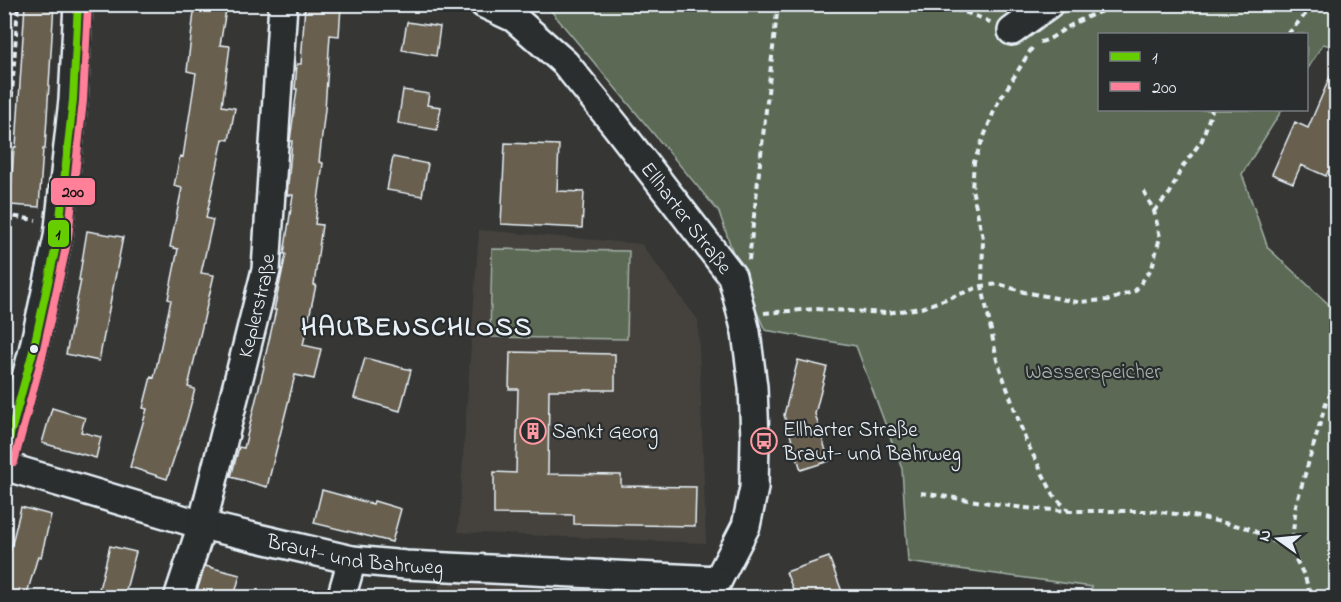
<svg xmlns="http://www.w3.org/2000/svg" width="1341" height="602" viewBox="0 0 1341 602" font-family="'Indie Flower',sans-serif">
	<rect width="100%" height="100%" fill="#363735"/>
	<filter id="ink" filterUnits="userSpaceOnUse"><feTurbulence type="fractalNoise" baseFrequency=".0167" numOctaves="2"/><feDisplacementMap in="SourceGraphic" scale="12" xChannelSelector="R" yChannelSelector="G"/><feConvolveMatrix kernelMatrix="1 2 1 2 8 2 1 2 1" color-interpolation-filters="sRGB"/></filter>
	<g filter="url(#ink)">
		<!-- built -->
		<path fill="#45433d" d="M479,230L641,244L698,320L706,543L458,532Z
			M440,581L549,590L548,597H437Z"/>
		<!-- green -->
		<path fill="#5b6b54" stroke="#a2aea6" stroke-width="1.5" d="M1015,4L1064,13L1070,4L1336,5V47L1323,44L1307,70L1306,34H1100V110H1282L1242,174L1268,248L1336,311V597H1090L1092,587L908,562L902,469L856,346L765,330L741,276L719,212L546,5Z
			M492,249L629,251L627,339L490,337Z"/>
		<!-- building -->
		<path fill="#675f4f" stroke="#e8f1f8" stroke-width="1.5" d="M25,4H54L45,149H43L39,207L10,205L14,147H16Z
			M195,4H227L220,45L230,46L222,106L235,108L229,140L223,139L206,218L213,220L201,273L214,275L188,387L195,389L187,419L167,479L130,467L147,409L143,408L151,377L154,378L171,300L168,299L178,249L170,247L182,188L174,186L180,156L183,157L196,73L187,71Z
			M305,5L341,7L339,36L330,35L325,109L319,162L323,163L315,224L322,225L314,285H316L303,345L321,349L314,379L295,375L267,487L231,477L239,447L244,448L264,367L263,366L276,310H274L286,254H284L293,195H287L292,141H290L297,89H295L297,64H301Z
			M407,22L440,27L436,56L402,50Z
			M1336,63V174L1328,171L1326,176L1301,165L1293,183L1272,174L1295,122L1308,128Z
			M403,90L429,94L427,105L441,107L437,130L398,123Z
			M505,143L559,145L557,191L584,192L582,228L501,224Z
			M393,157L428,164L422,196L387,190Z
			M87,231L123,237L99,361L66,354L81,280H79Z
			M510,352L615,354V390H549L548,474L621,475V486L696,487L695,526L574,524V515L494,514V472L516,473L518,389H509Z
			M365,358L411,370L400,411L354,398Z
			M798,360L827,367L815,414L829,461L801,470L784,415Z
			M52,408L85,418L81,432L101,437L96,458L42,443Z
			M322,490L373,504L374,501L401,509L392,542L314,523Z
			M21,507L51,515L41,557L38,556L26,597H4V576Z
			M110,546L136,552L124,597H97Z
			M829,557L844,597H796L786,572Z
			M205,566L240,575L234,597H211L196,594Z"/>
		<g fill="none" stroke-linecap="round" stroke-linejoin="round">
			<!-- minor casing -->
			<g stroke="#e8f1f8" stroke-width="32">
				<g id="minor">
					<path id="s1" d="M484,4L514,18L565,63L616,126L732,276L746,332L753,387L755,439L754,488L746,526L718,580"/>
					<path d="M1012,31L1049,4"/>
					<path d="M4,459L33,351L58,237L73,100L78,4"/>
					<path id="s2" d="M4,466L202,525L352,560L406,565L718,580"/>
					<path id="s3" d="M178,598L202,525L266,270L283,4"/>
					<path d="M341,598L352,560"/>
				</g>
			</g>
			<!-- path -->
			<path stroke="#e8f1f8" stroke-width="4" stroke-dasharray="6 4.5" stroke-linecap="butt" d="M924,4C948,6 971,13 992,23
				M1288,34L1310,9L1317,4
				M1040,42C1052,40 1058,32 1068,27C1086,16 1106,9 1125,4
				M1032,48L996,106L974,162L972,189L983,238L982,286L997,360L1026,441L1054,496L1069,511
				M1154,211L1170,193L1181,169L1202,140L1212,110
				M4,213L18,4
				M4,215L36,220
				M749,260L778,4
				M764,313L815,309L887,313L921,308L982,286L999,284L1024,292L1077,302L1109,300L1135,291L1152,268L1160,237L1154,211L1142,188
				M921,493L1024,508L1069,511H1152L1193,516L1248,528L1291,550L1305,577L1311,598
				M1291,550L1296,505L1326,403L1336,383"/>
			<!-- minor -->
			<use href="#minor" stroke="#2a2d2e" stroke-width="27"/>
			<!-- bus-1 casing -->
			<g stroke="#2a2d2e" stroke-width="12">
				<path id="bus-1" d="M4,457L33,351L58,237L73,100L78,4"/>
			</g>
			<!-- bus-2 casing -->
			<g stroke="#2a2d2e" stroke-width="12">
				<path id="bus-2" d="M14,462L43,353L68,238L83,101L88,5"/>
			</g>
			<!-- bus-1 -->
			<use href="#bus-1" stroke="#66cd00" stroke-width="8"/>
			<!-- bus-2 -->
			<use href="#bus-2" stroke="#ff8098" stroke-width="8"/>
		</g>
	</g>
	<!-- icons -->
	<defs>
		<g id="building-ring" transform="scale(1.35)"><circle r="9.5" fill="#2a2d2e" stroke="#ff9aa2" stroke-width="1.5"/><path d="M-4-6H4V6H1V3H-1V6H-4ZM-2.5-4.3h1.7v1.8h-1.7ZM.8-4.3h1.7v1.8H.8ZM-2.5-1h1.7V.8h-1.7ZM.8-1h1.7V.8H.8Z" fill="#ff9aa2"/></g>
		<g id="bus-ring" transform="scale(1.35)"><circle r="9.5" fill="#2a2d2e" stroke="#ff9aa2" stroke-width="1.5"/><path d="M-5-6H5V4H4V6H2V4H-2V6H-4V4H-5ZM-3.5-4V0h7V-4ZM-3.5 1.2v1.5H-2V1.2ZM2 1.2v1.5H3.5V1.2Z" fill="#ff9aa2"/></g>
	</defs>
	<g fill-rule="evenodd">
		<use href="#building-ring" x="533" y="431"/>
		<use href="#bus-ring" x="764" y="441"/>
	</g>
	<!-- markers -->
	<circle fill="#e8f1f8" stroke="#2a2d2e" stroke-width="2" cx="34" cy="349" r="5"/>
	<g text-anchor="middle" stroke-width="4.5" stroke-linejoin="round" paint-order="stroke">
		<!-- street labels -->
		<g font-size="21" fill="#e8f1f8" stroke="#2a2d2e">
			<text dy="7" stroke="none"><textPath href="#s1" startOffset="298">Ellharter Straße</textPath></text>
			<text dy="7" stroke="none"><textPath href="#s3" startOffset="303">Keplerstraße</textPath></text>
			<text dy="7" stroke="none"><textPath href="#s2" startOffset="363">Braut- und Bahrweg</textPath></text>
		</g>
		<!-- park labels -->
		<g font-size="21" fill="#a9b5ae" stroke="#2a2d2e">
			<text x="1093" y="378">Wasserspeicher</text>
		</g>
		<!-- poi labels -->
		<g font-size="21" fill="#e8f1f8" stroke="#2a2d2e" text-anchor="start">
			<text x="783" y="436">Ellharter Straße<tspan x="783" dy="24">Braut- und Bahrweg</tspan></text>
			<text x="552" y="438">Sankt Georg</text>
		</g>
		<!-- district labels -->
		<g font-size="27" font-weight="bold" letter-spacing="1.5" fill="#e8f1f8" stroke="#2a2d2e">
			<text x="417" y="335">HAUBENSCHLOSS</text>
		</g>
	</g>
	<g stroke="#2a2d2e" stroke-width="2">
		<rect x="50" y="177" width="46" height="29" rx="6" fill="#ff8098"/>
		<rect x="47" y="219" width="23" height="29" rx="6" fill="#66cd00"/>
	</g>
	<g font-size="16" text-anchor="middle" font-weight="bold" fill="#111">
		<text x="73" y="197">200</text>
		<text x="58" y="239">1</text>
	</g>
	<!-- margin -->
	<rect width="1341" height="602" fill="none" stroke="#2a2d2e" stroke-width="24"/>
	<rect x="12" y="12" width="1317" height="578" fill="none" stroke="#e8f1f8" stroke-width="2" filter="url(#ink)"/>
	<!-- legend -->
	<rect x="1098" y="33" width="210" height="78" fill="#2a2d2e" stroke="#767b7f" stroke-width="1.5"/>
	<rect x="1110" y="52" width="30" height="9" fill="#66cd00" stroke="#767b7f" stroke-width="1.5"/>
	<text x="1152" y="63" font-size="18" fill="#e8f1f8">1</text>
	<rect x="1110" y="82" width="30" height="9" fill="#ff8098" stroke="#767b7f" stroke-width="1.5"/>
	<text x="1152" y="93" font-size="18" fill="#e8f1f8">200</text>
	<!-- north arrow -->
	<g transform="translate(1278 539) rotate(285)" stroke="#2a2d2e" stroke-width="4.5" paint-order="stroke">
	<path d="M0-4.5L10 22L0 15L-10 22Z" fill="#e8f1f8"/>
	<text y="-9" font-size="16" font-weight="bold" text-anchor="middle" fill="#e8f1f8">N</text>
	</g>
</svg>
